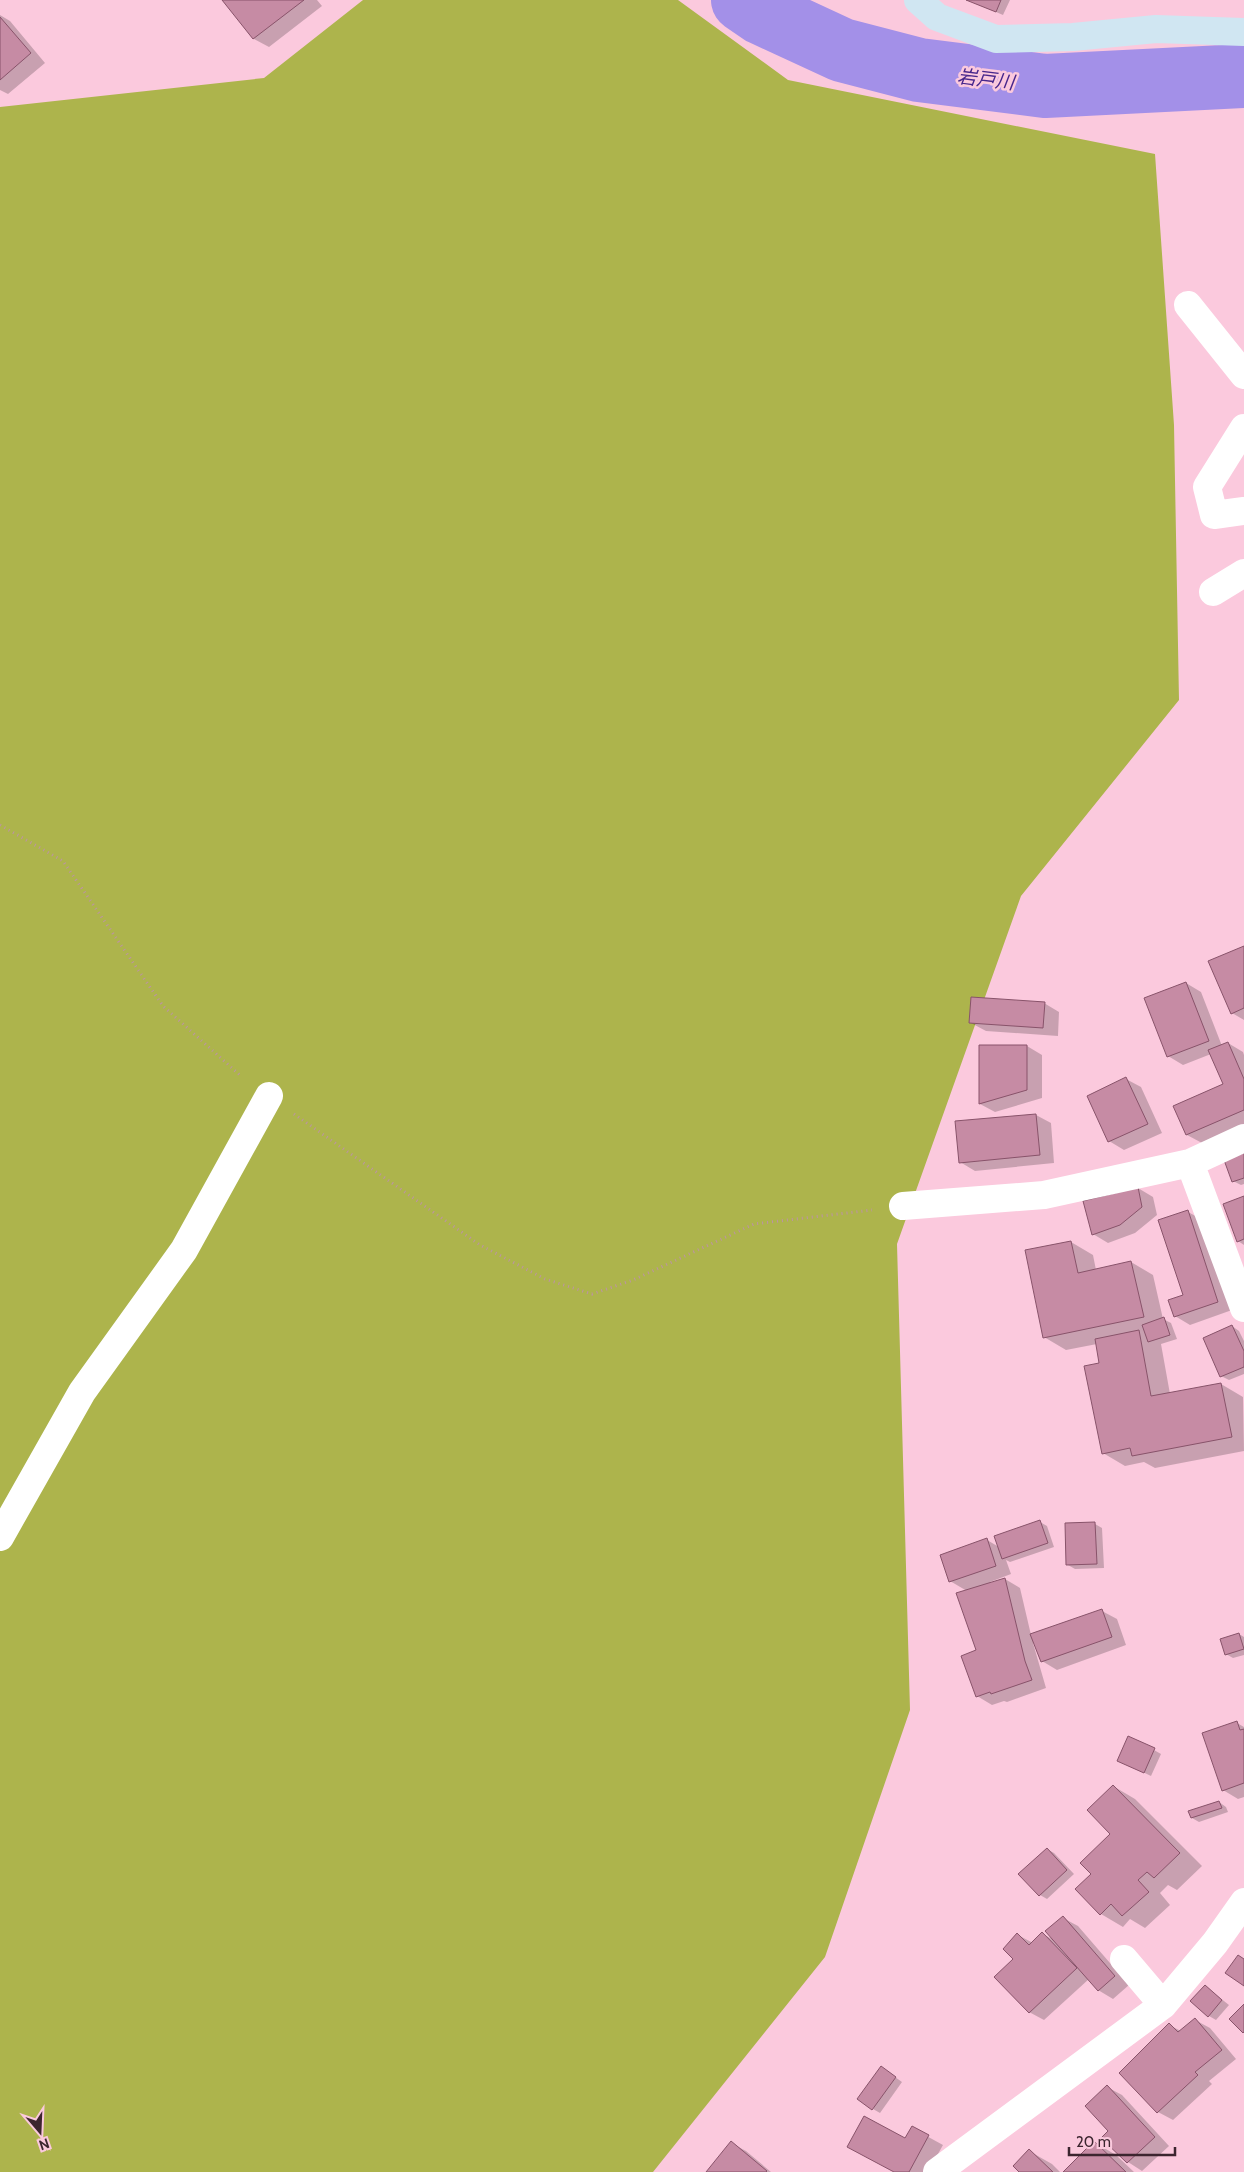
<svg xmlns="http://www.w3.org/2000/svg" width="1244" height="2172" viewBox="0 0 1244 2172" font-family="Cabin,'Noto Sans JP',sans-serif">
	<rect width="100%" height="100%" fill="#fbc9dd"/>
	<!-- forest -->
	<path fill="#adb44c" d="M363,0H678L788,80L1155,154L1174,425L1179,700L1021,896L897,1244L910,1710L825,1957L653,2172H0V107L264,78Z"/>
	<!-- shadow -->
	<path fill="#0003" d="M224,0H317L322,6L269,47L254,39Z
		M968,0H1010L1003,15Z
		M0,15L10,21L45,63L8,94L0,90Z
		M1244,947V1020L1232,1013Z
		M1186,983L1201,992L1222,1046L1228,1043L1243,1052L1244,1055V1125L1202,1143L1187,1135L1175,1106L1224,1084L1211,1054L1183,1065L1168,1056Z
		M1044,1003L1059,1012L1058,1036L986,1031L971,1023Z
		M1027,1046L1042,1055V1098L995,1112L980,1104V1047Z
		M1126,1079L1141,1087L1162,1133L1124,1150L1109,1141Z
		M1036,1115L1051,1123L1054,1163L975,1171L960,1162Z
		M1244,1155V1184L1241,1185L1233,1181Z
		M1138,1188L1153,1197L1157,1215L1135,1233L1108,1243L1093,1234Z
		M1244,1197V1245L1238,1241Z
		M1188,1212L1203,1220L1232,1310L1190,1325L1175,1316L1184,1295Z
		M1071,1242L1093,1255L1096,1270L1131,1262L1153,1275L1163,1319L1171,1323L1177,1339L1161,1344L1170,1394L1221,1384L1243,1397L1244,1451L1155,1468L1144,1462L1125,1466L1103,1453L1100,1364L1097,1344L1066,1350L1044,1337Z
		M1232,1326L1239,1331L1244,1341V1374L1229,1380L1221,1376Z
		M1040,1522L1047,1526L1054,1547L1010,1562L1006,1560L1011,1574L990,1582V1584L1005,1579L1020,1588L1031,1635L1102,1611L1117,1619L1126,1645L1057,1670L1042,1661L1035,1643H1033L1046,1688L1007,1702L1004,1701L992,1705L977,1696L978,1651L967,1591L950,1581L987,1540L999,1547Z
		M1095,1524L1102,1528L1104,1568L1075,1569L1068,1565L1066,1525Z
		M1239,1634L1244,1637V1655L1233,1658L1226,1654Z
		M1237,1723L1244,1727V1797L1238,1799L1223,1790Z
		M1154,1750L1161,1754L1151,1776L1126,1764Z
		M1113,1786L1135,1799L1202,1866L1177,1890L1168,1885L1160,1893L1170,1905L1145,1928L1130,1919L1123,1927L1101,1914L1077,1889L1093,1874L1112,1834Z
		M1219,1802L1226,1807L1228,1812L1199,1822L1192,1818Z
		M1047,1849L1054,1853L1074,1874L1047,1899L1040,1895L1020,1874Z
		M1063,1918L1078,1926L1129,1985L1113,1999L1098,1990L1089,1979L1044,2020L1029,2012L1015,1959L1018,1935L1033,1943L1043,1934L1054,1940Z
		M1205,1986L1229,2005L1216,2020L1209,2016Z
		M1195,2020L1210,2028L1236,2059L1209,2081L1212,2084L1173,2120L1158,2112L1169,2025L1181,2031Z
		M888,2072L902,2082L880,2113L873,2109Z
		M1107,2087L1122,2095L1169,2146L1142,2171L1128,2162L1109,2131Z
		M912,2128L943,2145L928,2172H895L905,2140Z
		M1094,2142L1116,2155L1134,2172H1065Z
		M731,2143L746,2151L771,2172H707Z
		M1029,2151L1052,2164L1060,2172H1020Z"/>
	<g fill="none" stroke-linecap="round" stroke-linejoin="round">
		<!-- river -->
		<path stroke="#a390e8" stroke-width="64" d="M743,0L762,13L842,50L919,70L1045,86L1244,76"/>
	</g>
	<!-- building -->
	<path fill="#c68ba4" stroke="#88536a" d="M222,0H304L253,39Z
		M966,0H1001L996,12Z
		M0,17L31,53L0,80Z
		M1244,946V1008L1231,1014L1208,961Z
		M1186,982L1209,1041L1167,1057L1144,998Z
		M971,997L1045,1002L1043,1028L969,1023Z
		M1228,1042L1244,1079V1110L1186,1135L1173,1106L1223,1084L1208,1050Z
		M979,1045H1027V1090L979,1104Z
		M1126,1077L1148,1124L1108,1142L1087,1096Z
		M1036,1114L1040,1155L959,1163L955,1121Z
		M1244,1153V1178L1232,1182L1224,1160Z
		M1138,1187L1142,1207L1120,1225L1092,1235L1083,1201Z
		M1244,1196V1239L1237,1242L1223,1204Z
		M1188,1210L1218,1302L1174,1317L1168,1300L1183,1295L1158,1220Z
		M1071,1241L1078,1273L1131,1261L1144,1317L1043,1338L1025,1250Z
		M1164,1317L1170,1335L1148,1342L1142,1325Z
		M1232,1325L1244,1351V1367L1220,1377L1203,1338Z
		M1139,1330L1151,1396L1221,1383L1232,1437L1132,1456L1130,1448L1102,1454L1084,1366L1099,1363L1095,1339Z
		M1040,1520L1048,1543L1002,1559L994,1536Z
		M1095,1522L1097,1564L1066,1565L1065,1523Z
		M987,1538L996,1566L949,1582L940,1555Z
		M1005,1578L1025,1661L1032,1680L991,1694L990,1692L976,1697L961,1656L976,1650L956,1593Z
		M1102,1609L1112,1637L1041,1662L1030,1634Z
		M1239,1633L1244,1649L1225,1655L1220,1639Z
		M1237,1721L1240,1730L1244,1729V1783L1222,1791L1202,1733Z
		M1128,1736L1155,1748L1144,1773L1117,1761Z
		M1113,1785L1180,1853L1154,1878L1147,1872L1138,1880L1149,1892L1122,1916L1111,1904L1100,1915L1075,1889L1091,1874L1080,1863L1110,1834L1087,1810Z
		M1219,1801L1222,1808L1191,1818L1188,1811Z
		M1047,1848L1067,1870L1039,1896L1018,1874Z
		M1063,1916L1115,1976L1098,1991L1045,1931Z
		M1042,1932L1077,1968L1029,2013L994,1977L1013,1959L1003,1949L1017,1933L1029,1945Z
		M1238,1955L1244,1959V1986L1225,1973Z
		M1205,1985L1222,2000L1208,2017L1190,2001Z
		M1244,2004V2032L1243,2033L1229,2019Z
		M1195,2018L1222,2050L1195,2072L1198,2075L1157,2113L1119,2073L1169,2023L1178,2032Z
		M881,2066L896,2077L872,2110L857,2099Z
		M1107,2085L1155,2137L1127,2163L1101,2138L1108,2131L1085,2106Z
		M864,2116L905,2138L912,2126L929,2135L909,2172H894L847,2147Z
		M731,2141L767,2171L766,2172H706Z
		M1094,2141L1126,2172H1063Z
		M1029,2149L1053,2172H1019L1013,2166Z"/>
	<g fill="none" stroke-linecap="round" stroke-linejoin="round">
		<!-- path -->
		<path stroke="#bd93a4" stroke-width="3" stroke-dasharray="1 4" stroke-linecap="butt" d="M0,825L63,861L163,1006L242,1077
			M294,1114L480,1245L545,1279L592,1294L633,1280L754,1224L872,1210"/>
		<!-- street -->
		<path stroke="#fff" stroke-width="28" d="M1188,305L1244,375
			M1244,428L1207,487L1214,515L1244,511
			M1213,592L1244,573
			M1190,1163L1244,1308
			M903,1206L1044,1195L1190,1163L1244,1138
			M0,1537L82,1392L184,1250L269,1096
			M1124,1959L1163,2005
			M937,2172L1163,2005L1215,1943L1244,1902"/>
		<!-- secondary -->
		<path stroke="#d0e6f2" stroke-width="28" d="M918,0L937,17L996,39L1073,37L1156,29L1244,32"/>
	</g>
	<g text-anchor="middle" stroke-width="5" stroke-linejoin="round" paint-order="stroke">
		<!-- water labels -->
		<g font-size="19" font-style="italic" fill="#48278c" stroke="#fbc9dd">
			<text transform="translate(986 79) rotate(7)" y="7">岩戸川</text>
		</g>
	</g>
	<!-- north arrow -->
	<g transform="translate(40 2132) rotate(161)" stroke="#fbc9dd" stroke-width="4" paint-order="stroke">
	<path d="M0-4L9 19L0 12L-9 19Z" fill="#3c252f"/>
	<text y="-8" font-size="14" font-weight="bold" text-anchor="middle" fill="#3c252f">N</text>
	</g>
	<!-- scale -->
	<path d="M1069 2147v8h106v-8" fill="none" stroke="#3c252f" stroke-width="2.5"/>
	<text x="1076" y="2147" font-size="15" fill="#3c252f" stroke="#fbc9dd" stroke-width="4" paint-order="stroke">20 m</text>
</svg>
